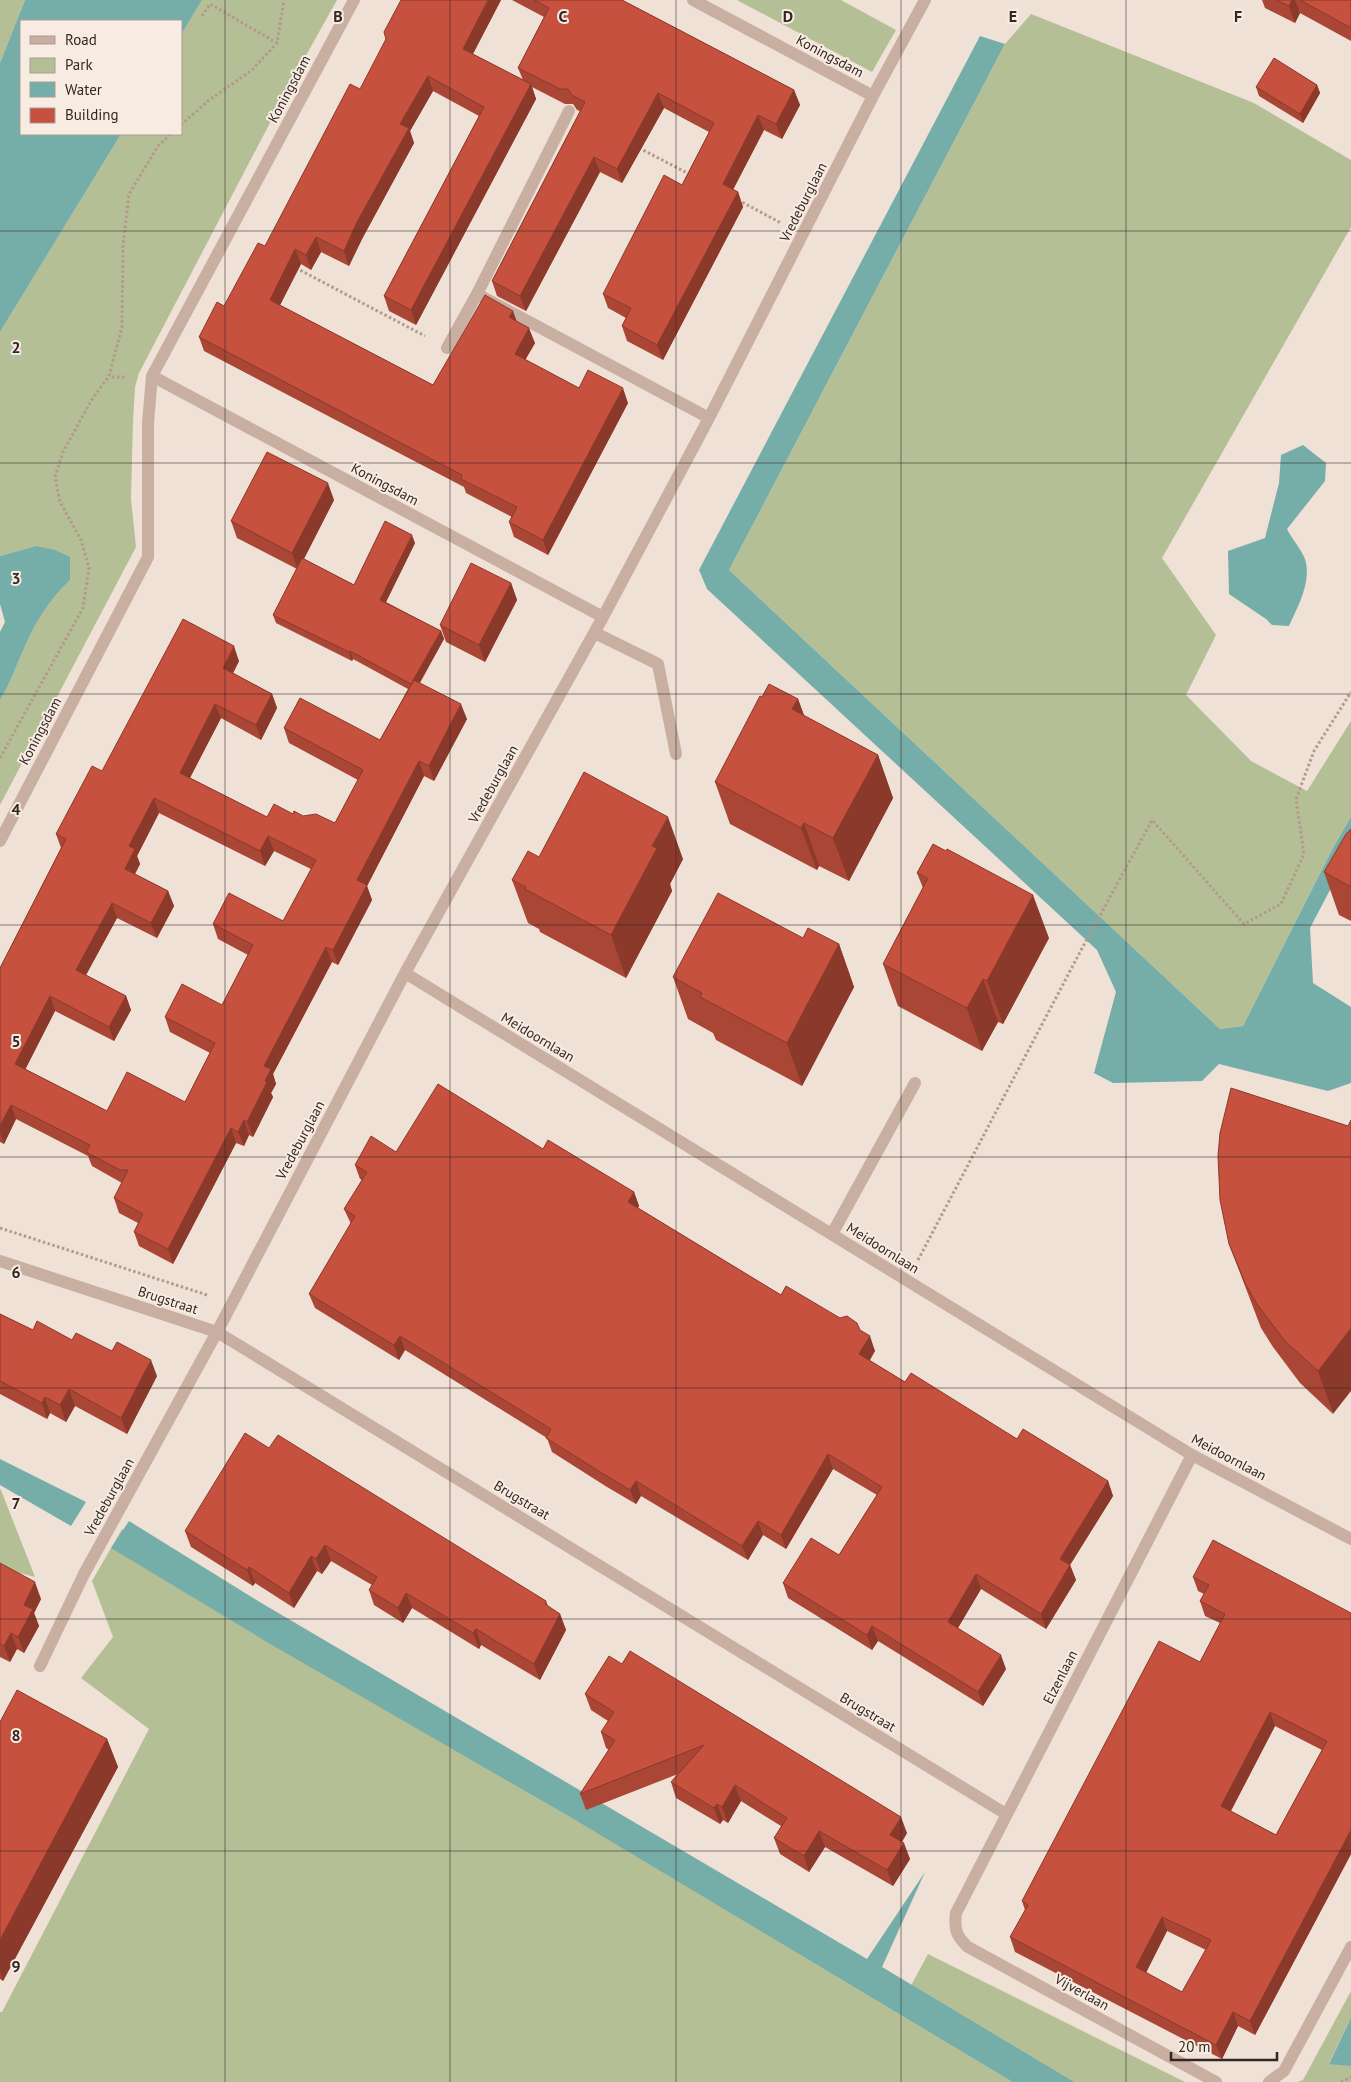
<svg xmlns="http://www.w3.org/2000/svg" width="1351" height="2082" viewBox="0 0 1351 2082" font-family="'PT Sans',sans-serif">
	<rect width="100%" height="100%" fill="#f0e1d6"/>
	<!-- green -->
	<path fill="#b5bf96" d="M0,0H25L0,63Z
		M202,0H337L294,77L139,373L135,387L133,421L131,499L136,547L0,805V700C10,684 15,668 23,651C34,624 49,600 70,580L36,546L0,556V332L121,134H181V35Z
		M737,0H841L896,30L872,72Z
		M1031,14L1254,103L1351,160V227L1162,558L1216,635L1186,695L1251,761L1307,791L1351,721V817L1334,846L1243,1026L1220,1029L729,570L1005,44Z
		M0,1489L1,1490L35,1577L0,1568Z
		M122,1529L906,1995L928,1954L1185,2082H0V2012H2L149,1729L81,1678L113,1637L92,1581Z
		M1351,1991V2018L1329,2063L1351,2066V2082H1297L1303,2080Z"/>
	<!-- water -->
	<path fill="#75ada9" d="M25,0H202L181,35V21H21V134H121L0,332V63Z
		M980,36L1005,44L729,570L1220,1029L1243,1026L1334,846L1351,817V850L1310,928L1313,983L1351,1007V1083L1328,1091L1219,1064L1202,1081L1113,1083L1094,1073L1116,992L1097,950L707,589L699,570Z
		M1303,445L1326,463L1325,481L1287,529C1292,539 1301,549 1305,559C1312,582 1298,606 1289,626L1272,625L1266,619L1229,594L1228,551L1265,538L1279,483L1281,455Z
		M36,546L55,550L70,557V580C49,600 34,624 23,651C15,668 10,684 0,700V632L5,622L0,604V556Z
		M0,1459L86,1502L71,1526L0,1485Z
		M129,1521L263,1604L867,1959L925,1872L882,1967L1074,2082H1013L572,1818L272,1645L111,1548Z
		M1351,2018V2066L1329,2064Z"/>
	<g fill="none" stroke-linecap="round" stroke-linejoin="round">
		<!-- path -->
		<path stroke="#b3998d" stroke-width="3" stroke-dasharray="2.5 2.5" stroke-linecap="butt" d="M202,16L210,4L277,43
			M181,125L208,101L252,70L277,43L284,0
			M639,148L691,175
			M738,200L781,223
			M296,268L425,336
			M112,377H127
			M0,758L83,608L89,568L81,540L60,502L55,477L63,452L91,401L109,376L122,327L123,246L129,194L158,146L171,134
			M0,1228L207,1295
			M918,1260L1079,954L1152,820L1244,924L1281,904L1304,854L1296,799L1314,751L1351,692
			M1341,2082L1351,2077"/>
		<!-- service -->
		<path stroke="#c8afa2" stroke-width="12" d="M595,633L658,664L676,754
			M832,1234L915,1083"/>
		<!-- minor -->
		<path stroke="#c8afa2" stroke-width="12" d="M693,0L873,96
			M569,111L477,294L709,418
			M447,348L477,294
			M152,376L603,617
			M0,841L148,557V423L152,376L354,0
			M405,973L1192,1455L1351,1539
			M0,1261L217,1332L1006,1814
			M1192,1455L956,1913C954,1929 956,1936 968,1947L1216,2082
			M40,1666L84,1574L217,1332L405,973L603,617L709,418L873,96L925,0
			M1269,2082L1284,2071L1351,1947"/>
	</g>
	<!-- wall -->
	<path fill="#aa4635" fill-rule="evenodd" d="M501,0L473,54L523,80L518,68L544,17L512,0H622L794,90L800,105L782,139L764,130L733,190L738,192L743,207L663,360L627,341L622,326L626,318L608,308L603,294L682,185L709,132L664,108L622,183L600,172L526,311L497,296L492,281L580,111L577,110L573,104H565L532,87L536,99L416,325L389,311L384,296L479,116L433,91L410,131L414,143L362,239L349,266L321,252L311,270L301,264L280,305L433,385L517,321L535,343L525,360L579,388L628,403L548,555L514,537L509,522L512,517L466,493L464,487L204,351L199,337L224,306L265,246L360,89Z
		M1262,0H1351V41L1300,13L1295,23L1265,8Z
		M1317,85L1320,93L1303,123L1259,96L1256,87Z
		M334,500L304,559L354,585L415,543L386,602L441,631L444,639L420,683L467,719L434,781L424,776L367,886L372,900L338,965L332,962L273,1074L276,1084L271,1093L273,1097L253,1137L249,1135L244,1146L236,1143L173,1264L139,1246L134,1232L138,1223L119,1213L114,1198L122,1183L92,1166L88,1156L16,1119L4,1144L0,1142V968L61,848L56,834L102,771L239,661L233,673L272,694L277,708L261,740L221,718L190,778L267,817L293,814L303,816L335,823L358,780L289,743L284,728L380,740L408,689L353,659L352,661L276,623L273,615L297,569L237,538L231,521ZM159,813L265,866L274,851L311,869L283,921L213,924L218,939L248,955L222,1005L165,1017L170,1032L210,1053L185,1102L107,1111L25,1069L55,1011L114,1041L131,1010L126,996L86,975L117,918L157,938L174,906L168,891L135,874L140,864L137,856Z
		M511,583L517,600L485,662L446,642L440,625Z
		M762,697L798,699L804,716L878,755L893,798L849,881L819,866L817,870L730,824L715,782Z
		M1351,829V921L1339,915L1324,872Z
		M539,857L683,859L670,884L672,891L626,978L540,932L539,929L528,923L512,880Z
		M917,873L1049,938L1003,1024L998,1022L982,1051L898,1006L883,964L923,888Z
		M803,938L839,944L854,987L802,1086L716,1040L713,1033L688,1019L673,977Z
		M1231,1088L1333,1414L1300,1383L1273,1347L1261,1328L1229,1244Z
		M543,1149L634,1192L639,1206L638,1208L781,1295L860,1331L875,1351L869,1360L905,1382L1017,1439L1108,1481L1113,1496L1070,1565L1076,1580L1046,1629L981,1589L958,1628L1006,1669L983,1706L878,1641L872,1650L788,1598L783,1583L839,1555L877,1495L833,1469L786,1549L763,1535L748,1560L641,1496L636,1504L607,1487L552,1452L547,1438L405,1350L399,1360L315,1308L309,1294L351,1224L344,1209L362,1180L360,1179L355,1165L396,1152Z
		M0,1314L33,1330L72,1340L157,1376L127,1434L75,1406L66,1422L50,1413L47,1419L0,1394Z
		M269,1448L546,1601L548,1606L560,1614L566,1630L540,1680L481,1645L479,1649L412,1608L403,1623L374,1605L369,1590L372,1585L331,1561L322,1574L317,1571L294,1608L255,1583L253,1586L191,1547L185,1531Z
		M0,1563L41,1599L34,1613L39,1626L24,1653L17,1649L10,1662L0,1657Z
		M1193,1577L1351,1613V1854L1255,2035L1238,2026L1222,2059L1015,1952L1010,1937L1025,1910L1022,1901L1200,1662L1220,1623L1205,1616L1200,1601L1204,1594L1198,1591ZM1275,1726L1322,1750L1276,1835L1231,1811ZM1167,1931L1206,1950L1182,1992L1146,1973Z
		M622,1664L907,1833L902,1842L910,1859L893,1886L825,1847L809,1872L780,1854L774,1838L781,1826L741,1801L728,1823L723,1820L720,1824L676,1798L671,1782L678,1774L586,1810L580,1794L609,1750L606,1748L601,1732L608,1721L591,1710L585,1694Z
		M0,1722L107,1739L118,1767L3,1981L0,1979Z"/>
	<!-- shaded-wall -->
	<path fill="#8b392b" d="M488,0H501L468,63L463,49Z
		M1292,0H1295L1300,13L1295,23L1289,6Z
		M428,76L433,91L410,131L414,143L362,239L349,266L344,251L400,124Z
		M531,84L536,99L416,325L411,310Z
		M1317,85L1320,93L1303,123L1300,114Z
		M794,90L800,105L782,139L776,124Z
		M658,93L664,108L622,183L617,169Z
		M758,115L764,130L728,199L723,184Z
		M594,157L600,172L526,311L520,296Z
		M738,192L743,207L663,360L657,345Z
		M316,237L321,252L311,270L306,255Z
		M295,249L301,264L275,315L270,300Z
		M513,311L518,325L509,317Z
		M529,328L535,343L520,369L515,354Z
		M623,388L628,403L548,555L543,540Z
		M328,483L334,500L298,570L292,553Z
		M412,535L415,543L383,608L380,600Z
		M511,583L517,600L485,662L479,645Z
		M441,631L444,639L414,692L411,684Z
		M234,646L239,661L228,683L223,668Z
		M350,651L353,659L352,661L349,652Z
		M272,694L277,708L261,740L256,725Z
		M798,699L814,742L792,709Z
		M215,704L221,718L185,787L180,773Z
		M461,704L467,719L434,781L429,766Z
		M878,755L893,798L849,881L833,838Z
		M419,761L424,776L367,886L372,900L338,965L333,950L357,880Z
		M154,798L159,813L137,856L140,864L130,883L125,869L129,846Z
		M668,817L683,859L670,884L672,891L626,978L611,935L652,846Z
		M804,823L819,866L817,870L801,828Z
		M268,836L274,851L265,866L260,851Z
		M168,891L174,906L157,938L151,923Z
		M1033,895L1049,938L1003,1024L987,981Z
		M112,903L117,918L81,984L76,970Z
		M839,944L854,987L802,1086L787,1043Z
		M326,947L332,962L273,1074L276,1084L271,1093L273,1097L253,1137L247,1122L265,1081L264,1066Z
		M983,979L998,1022L982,1051L967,1008Z
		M50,996L55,1011L21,1078L15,1064Z
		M126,996L131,1010L114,1041L109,1027Z
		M11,1105L16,1119L4,1144L0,1133V1126Z
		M244,1120L249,1135L244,1146L238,1132Z
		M231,1128L236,1143L173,1264L168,1249Z
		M634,1192L639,1206L633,1216L628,1202Z
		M1351,1328V1391L1333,1414L1318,1371Z
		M400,1336L405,1350L399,1360L394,1345Z
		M870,1336L875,1351L865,1369L859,1354Z
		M151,1360L157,1376L127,1434L121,1418Z
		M69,1389L75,1406L66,1422L60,1405Z
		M45,1397L50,1413L47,1419L42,1403Z
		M828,1454L833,1469L786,1549L781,1535Z
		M636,1481L641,1496L636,1504L630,1490Z
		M1108,1481L1113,1496L1065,1573L1060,1559Z
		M758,1521L763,1535L748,1560L742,1546Z
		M325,1545L331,1561L322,1574L316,1559Z
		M311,1556L317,1571L294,1608L289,1593Z
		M1070,1565L1076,1580L1046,1629L1041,1614Z
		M249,1567L255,1583L253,1586L247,1570Z
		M976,1574L981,1589L953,1636L948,1622Z
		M35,1582L41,1599L34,1613L39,1626L24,1653L18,1637L24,1605Z
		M406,1593L412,1608L403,1623L398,1608Z
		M560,1614L566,1630L540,1680L534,1664Z
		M872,1626L878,1641L872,1650L867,1635Z
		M476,1629L481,1645L479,1649L473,1633Z
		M11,1633L17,1649L10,1662L4,1646Z
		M1001,1655L1006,1669L983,1706L978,1692Z
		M1270,1712L1275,1726L1226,1820L1221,1806Z
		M107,1739L118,1767L3,1981L0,1972V1940Z
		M735,1785L741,1801L728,1823L722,1807Z
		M717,1804L723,1820L720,1824L714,1808Z
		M901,1817L907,1833L896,1851L890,1835Z
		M1351,1830V1854L1255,2035L1250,2021Z
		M819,1831L825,1847L809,1872L804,1856Z
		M904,1843L910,1859L893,1886L887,1870Z
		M1162,1917L1167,1931L1141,1982L1136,1967Z
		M1233,2012L1238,2026L1222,2059L1216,2045Z"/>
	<!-- building -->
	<path fill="#c6513e" stroke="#8b392b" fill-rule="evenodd" d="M401,0H488L463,49L531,84L411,310L384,296L484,107L428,76L400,124L409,128L356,224L344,251L316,237L306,255L295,249L270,300L433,385L485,295L513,311L509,317L529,328L515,354L579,388L588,370L623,388L543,540L509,522L517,507L461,479L462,475L199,337L217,302L224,306L258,243L265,246L350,84L360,89L386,39L384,32Z
		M534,0H622L794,90L776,124L758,115L723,184L738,192L657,345L622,326L631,308L603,294L664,175L682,185L714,123L658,93L617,169L594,157L520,296L492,281L585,102L572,95L568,89H560L518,68L549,8Z
		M1276,0H1292L1289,6Z
		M1300,0H1351V28Z
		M1274,58L1317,85L1300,114L1256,87Z
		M267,452L328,483L292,553L231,521Z
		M385,521L412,535L380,600L441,631L411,684L350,651L349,652L273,615L302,558L354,585Z
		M471,563L511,583L479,645L440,625Z
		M183,619L234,646L223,668L272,694L256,725L215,704L180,773L267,817L274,804L293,814L294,811L303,816L316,814L335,823L363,770L284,728L300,698L380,740L414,680L461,704L429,766L419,761L357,880L367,885L333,950L326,947L264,1066L271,1069L265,1081L267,1082L247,1122L244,1120L238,1132L231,1128L168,1249L134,1232L143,1214L114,1198L128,1170H120L86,1152L90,1145L11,1105L0,1126V968L66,839L56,834L92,766L102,771ZM154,798L260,851L268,836L316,860L283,921L229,893L213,924L253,945L222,1005L182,984L165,1017L215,1043L185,1102L127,1072L107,1111L15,1064L50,996L109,1027L126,996L76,970L112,903L151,923L168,891L125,869L135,849L129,846Z
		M769,684L798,699L792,709L878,755L833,838L804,823L801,828L715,782L760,696L762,697Z
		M584,772L668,817L652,846L657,848L611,935L525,889L526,887L512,880L528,851L539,857Z
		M1351,829V887L1324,872L1346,834Z
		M933,844L946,851L947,849L1033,895L987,981L983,979L967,1008L883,964L928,878L917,873Z
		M718,893L803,938L808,928L839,944L787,1043L700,997L702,993L673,977Z
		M438,1084L543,1149L548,1140L634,1192L628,1202L781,1295L786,1286L840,1318L847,1316L857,1323L860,1330L870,1336L859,1354L905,1382L911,1373L1017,1439L1023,1429L1108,1481L1060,1559L1070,1565L1041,1614L976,1574L948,1622L1001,1655L978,1692L872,1626L867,1635L783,1583L811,1538L839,1555L882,1487L828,1454L781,1535L758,1521L742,1546L636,1481L630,1490L602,1473L546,1438L551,1429L400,1336L394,1345L309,1294L355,1216L344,1209L367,1172L355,1165L371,1136L396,1152Z
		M1231,1088L1348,1126L1351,1120V1328L1318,1371L1284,1340L1257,1304L1246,1285L1229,1244L1220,1200L1218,1156L1220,1133Z
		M0,1314L33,1330L37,1321L72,1340L76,1333L112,1351L117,1342L151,1360L121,1418L69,1389L60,1405L45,1397L42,1403L0,1381Z
		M245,1433L269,1448L278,1435L546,1601L545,1604L560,1614L534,1664L476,1629L473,1633L406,1593L398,1608L369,1590L377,1577L325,1545L316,1559L311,1556L289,1593L249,1567L247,1570L185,1531Z
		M1213,1540L1351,1613V1830L1250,2021L1233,2012L1216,2045L1010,1937L1028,1905L1022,1901L1159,1641L1200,1662L1225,1614L1200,1601L1209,1585L1193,1577ZM1270,1712L1327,1741L1276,1835L1221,1806ZM1162,1917L1211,1940L1182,1992L1136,1967Z
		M0,1563L35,1582L24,1605L33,1609L18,1637L11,1633L4,1646L0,1644Z
		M630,1651L901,1817L890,1835L904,1843L887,1870L819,1831L804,1856L774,1838L787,1818L735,1785L722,1807L717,1804L714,1808L671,1782L704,1745L580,1794L615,1740L601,1732L614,1712L585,1694L609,1656L622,1664Z
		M17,1690L107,1739L0,1940V1722Z"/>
	<!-- grid -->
	<path fill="none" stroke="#322724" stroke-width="1" stroke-opacity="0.55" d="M225,0V2082M450,0V2082M676,0V2082M901,0V2082M1126,0V2082M0,231H1351M0,463H1351M0,694H1351M0,925H1351M0,1157H1351M0,1388H1351M0,1619H1351M0,1851H1351"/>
	<g text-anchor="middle" stroke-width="4" stroke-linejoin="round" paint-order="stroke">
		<!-- street labels -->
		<g font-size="14" fill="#322724" stroke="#f8ebe2">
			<text transform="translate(830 56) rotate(28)" y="5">Koningsdam</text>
			<text transform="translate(289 89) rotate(-62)" y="5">Koningsdam</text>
			<text transform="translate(803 202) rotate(-63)" y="5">Vredeburglaan</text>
			<text transform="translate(385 484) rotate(28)" y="5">Koningsdam</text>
			<text transform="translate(40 731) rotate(-62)" y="5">Koningsdam</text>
			<text transform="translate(493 784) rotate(-61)" y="5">Vredeburglaan</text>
			<text transform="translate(538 1037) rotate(31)" y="5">Meidoornlaan</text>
			<text transform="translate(300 1140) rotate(-62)" y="5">Vredeburglaan</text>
			<text transform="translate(883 1248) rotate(32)" y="5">Meidoornlaan</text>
			<text transform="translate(168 1300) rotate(18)" y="5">Brugstraat</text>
			<text transform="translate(1229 1457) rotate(28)" y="5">Meidoornlaan</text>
			<text transform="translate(109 1497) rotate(-61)" y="5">Vredeburglaan</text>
			<text transform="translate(522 1500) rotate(31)" y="5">Brugstraat</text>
			<text transform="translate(1060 1677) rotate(-63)" y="5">Elzenlaan</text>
			<text transform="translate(868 1712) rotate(31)" y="5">Brugstraat</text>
			<text transform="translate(1082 1992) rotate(29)" y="5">Vijverlaan</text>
		</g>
	</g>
	<g font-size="16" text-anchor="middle" font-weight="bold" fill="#322724" stroke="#f8ebe2" stroke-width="4" stroke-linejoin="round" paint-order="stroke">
		<text x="338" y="22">B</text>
		<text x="563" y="22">C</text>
		<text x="788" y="22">D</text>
		<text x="1013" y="22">E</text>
		<text x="1238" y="22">F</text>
		<text x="16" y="353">2</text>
		<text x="16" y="584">3</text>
		<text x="16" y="815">4</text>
		<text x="16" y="1047">5</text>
		<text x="16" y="1278">6</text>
		<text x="16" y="1509">7</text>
		<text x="16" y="1741">8</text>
		<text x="16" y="1972">9</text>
	</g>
	<!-- legend -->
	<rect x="20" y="20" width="162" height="115" fill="#f8ebe2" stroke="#a99d96"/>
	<rect x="30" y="36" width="25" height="8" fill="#c8afa2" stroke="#a99d96"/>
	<text x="65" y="45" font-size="15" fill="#322724">Road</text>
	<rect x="30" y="58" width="25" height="15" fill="#b5bf96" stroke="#a99d96"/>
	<text x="65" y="70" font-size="15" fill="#322724">Park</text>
	<rect x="30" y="82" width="25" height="15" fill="#75ada9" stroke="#a99d96"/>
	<text x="65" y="95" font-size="15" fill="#322724">Water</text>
	<rect x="30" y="108" width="25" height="15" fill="#c6513e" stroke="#a99d96"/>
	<text x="65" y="120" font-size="15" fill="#322724">Building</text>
	<!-- scale -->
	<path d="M1171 2052v8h106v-8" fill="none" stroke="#322724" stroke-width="2.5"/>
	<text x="1178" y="2052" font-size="15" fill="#322724" stroke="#f8ebe2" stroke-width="4" paint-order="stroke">20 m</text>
</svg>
